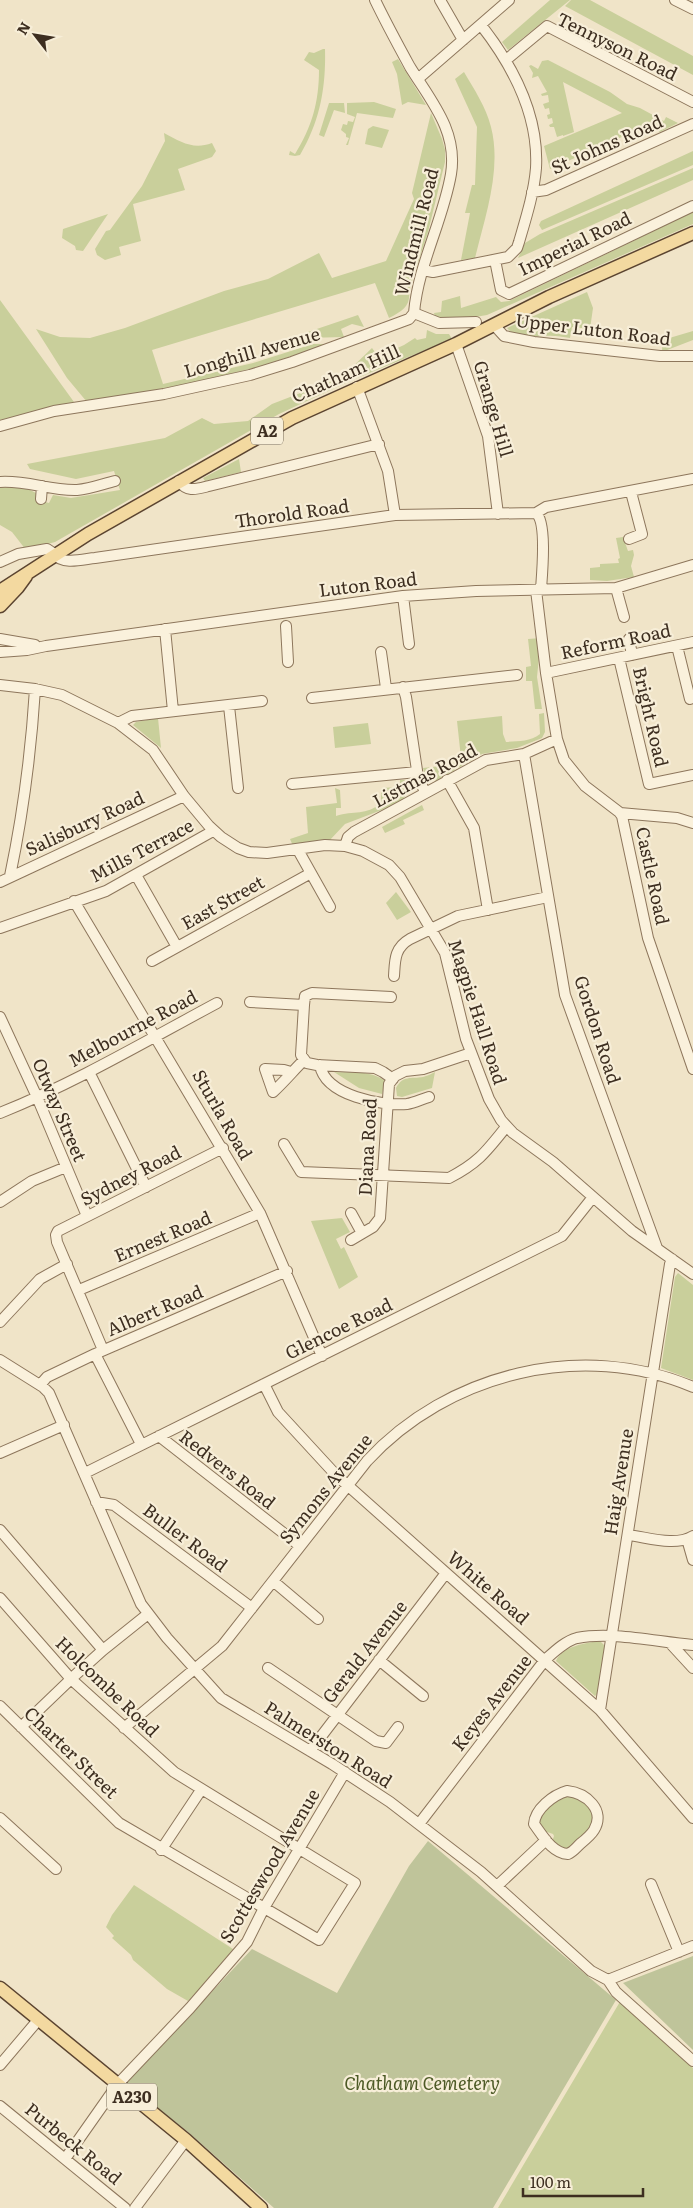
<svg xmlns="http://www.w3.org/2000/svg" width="693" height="2208" viewBox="0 0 693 2208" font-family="Literata,serif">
	<rect width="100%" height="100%" fill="#f0e4c8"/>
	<!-- green -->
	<path fill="#c9cf9b" d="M550,0H570L508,50L502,42Z
		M571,0H590L693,56V75L565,6Z
		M323,49H325C326,88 320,121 300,155L295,156L289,155L290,151L295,154C312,127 319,102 319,70L304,60L309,52L314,53Z
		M398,59L426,105L408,102L402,105L397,74L392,62Z
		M548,60L610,92L627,104L640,108L664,121L666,117L678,123L660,132L644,124L642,128L550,169L544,146L622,113L563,82L574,132L563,136V135L557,137L554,127H550L549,125L553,123L552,118L548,119L547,115L550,114L549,108L545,109L543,104L549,102L548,95L542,96L541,94L547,92L538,76L532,78L533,73L529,66L531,65L538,69L542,61Z
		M464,72C474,89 486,107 491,127C502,169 485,217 475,258L461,260L470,213H465L472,185H475L477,127L455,79Z
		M374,102L396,109L393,118L357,113L348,145H346L349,138L346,137V134L341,130L343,124L347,125L348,121L353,122L355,117L347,114V103Z
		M329,103H344L345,113L334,110L324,137L319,135Z
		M431,113L442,139L445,150V162L428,232L409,290C411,306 403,311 389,318L375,283L152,350L163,384L253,363L313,344H329L258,367L187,384L87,402L67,378L36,329L60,337L90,338L125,328L224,291L268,279L319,253L332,278L386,261L414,199L412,193Z
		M373,126L389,130L382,148L365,144L368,129Z
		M164,133C181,142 193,150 212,143L216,151L212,157L178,169L185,190L133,204L141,241L119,247L121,255L105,260L97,255L95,249L106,231L110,230L142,186L165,141Z
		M693,151V165L542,230L539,225L541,221Z
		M693,168V180L518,258L525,243L540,234Z
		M693,212V224L487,315L469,318L439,319L435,317L434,313L441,312L442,301L460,296L461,308L496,297L501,302L509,301Z
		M108,214L83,251L76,250L75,246L62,238L63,229Z
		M587,292L593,308L590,329L572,327L570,338C562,337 554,335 545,336C532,337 517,340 507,328Z
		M0,300L74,402L0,420Z
		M358,315L364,327L352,324L341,329L344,337L306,338L305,333Z
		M427,330L436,334H449L452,339L350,381L279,414L55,542L26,550L12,532L0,525V485L24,487L36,493L38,500L49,503L53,495L71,498L120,490L114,471L76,479L30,469L27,464L165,438L202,418L214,424L248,421L272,404L342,377L372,348L377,355L380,356L404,345L415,338L417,340L426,338Z
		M693,331V340L662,352L663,333L666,339Z
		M239,459L241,472L205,481L203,478Z
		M623,537L628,551L633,550L634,555L631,566L634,577L607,581L590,580V568L600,567V564L619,563L618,559L620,558L616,538Z
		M541,638L537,677L542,709H535L532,681H526V667L531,666L528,639Z
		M544,713L545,732L542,738L517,748L482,754L436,781L425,775L423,768L450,765L461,758L457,721L502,716L503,734L506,742C518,741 530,742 540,734L539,714Z
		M158,718L161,748L133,725L136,722Z
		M368,723L371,744L335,748L333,727Z
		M400,780H404L410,784V789L403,799L387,808L345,824L329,841L293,846L290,839L308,833L306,807L337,803L335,788L340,790L341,808H336V816C354,810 366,816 381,803V788L400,787Z
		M422,805L424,810L403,820L405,824L385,833L382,827Z
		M396,892L411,912L397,920L386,903Z
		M334,1072C350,1073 371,1070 385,1081L382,1094L359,1088Z
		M435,1072L432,1088L402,1097L397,1096L396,1088C403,1075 411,1079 423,1077C427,1076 431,1074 435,1072Z
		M342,1218L350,1232L336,1239L341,1249L344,1247L358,1277L339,1289L311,1221Z
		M678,1273L693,1285V1380L661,1368L675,1277Z
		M600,1641L605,1646L598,1693L595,1696L556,1661C562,1646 586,1643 600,1641Z
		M564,1795L581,1797L594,1813L591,1831L565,1851L552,1842L554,1836L553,1834L547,1832L544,1833L537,1821L541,1812Z
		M134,1885L236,1951L188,2001L167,1989L133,1960L131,1955L112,1938L114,1936L106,1927L112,1915Z
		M621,2000L693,2068V2208H498Z"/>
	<!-- cemetery -->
	<path fill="#bfc49a" d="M428,1841L616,2000L493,2208H274L188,2132L126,2083L252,1949L337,1993L409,1866Z
		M693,1956V2050L623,1983Z"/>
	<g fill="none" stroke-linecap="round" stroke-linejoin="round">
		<!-- minor casing -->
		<g stroke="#8d765c" stroke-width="12">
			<path id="minor" d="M375,0C386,23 398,45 410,67C431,101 458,131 451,174C443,221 418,265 414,313
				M440,0L463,40
				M675,0L693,9
				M506,60L547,26L693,102
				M419,78L509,0
				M532,192L546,190L693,124
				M495,260L501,290L509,294L693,206
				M423,270L433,272L508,257L517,248L519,242C526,218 534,193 536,168C539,114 513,66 481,25
				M494,325L504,336L534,342L660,356H693
				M456,344L488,436L498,514
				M357,387L388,471L395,515
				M0,426L54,411L164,394L250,375L292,362L390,326L409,319L414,313L439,323L476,322
				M179,481C187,493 197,489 209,486L379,444
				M0,482C26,480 51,491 77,490C90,489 103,484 115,481
				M41,499L42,486
				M536,513L546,507L693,479
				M536,513C547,522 542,575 541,589
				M629,539L642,534L631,492
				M55,555C63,565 84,559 95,558L395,515L536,513
				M0,562L18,554L47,549L56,555
				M616,588L624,617
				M536,590L546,673L557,739L564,760L585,786L619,812L622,816L648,938L693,1069
				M403,596L409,644
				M286,626L288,662
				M165,629L173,711
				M0,639L35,645
				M629,639L632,655
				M677,646L690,699
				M0,652L27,650L46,646L403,596L476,591L616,588L693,565
				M381,652L386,688
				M619,658L649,784L693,775
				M546,673L693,642
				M0,685L35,689L62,695L118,723L153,750L184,796L209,826L221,837L238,848L249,852L267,853L325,845L345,846L363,851L389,865L400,877L445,953L466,1039L489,1099L501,1120L513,1133L553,1162L632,1231L693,1274
				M403,687L406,697L418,777L425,792
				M312,698L517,675
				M229,706L238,788
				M118,723L132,716L262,701
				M524,754L565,995L657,1248
				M447,780L474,828L488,910
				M292,784L417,772
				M620,813L677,818L693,823
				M345,846L348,837L354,832L486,760L524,754L557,739
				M298,850L330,907
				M136,875L177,947
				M10,876C23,814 31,753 35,689
				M0,882L184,796
				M74,901L260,1213L322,1356
				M0,928L106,891L213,831
				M152,961L311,873
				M394,976C395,961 394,948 410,939L458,916L548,897
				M250,1002L304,1005L301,1055L307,1063L317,1065L375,1068L383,1072L393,1079
				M304,1005L305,996L312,993L391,997
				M0,1017L37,1097L87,1216
				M320,1065C325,1096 382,1106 407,1104C414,1103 422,1099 429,1097
				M89,1072L146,1187
				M291,1072L284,1070L265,1069L273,1092C284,1082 293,1071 303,1061
				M0,1113C75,1083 146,1041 217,1003
				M284,1144L301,1172L449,1178C478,1163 486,1152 506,1127
				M0,1202L32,1181L66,1167
				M351,1213L362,1233
				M351,1240L373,1227L380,1218L389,1084L395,1076L405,1071L423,1069L471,1053
				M79,1290L260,1213
				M0,1322L40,1279L67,1264
				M103,1350L57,1242L56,1235L58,1231L223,1148
				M95,1354L141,1444
				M0,1360L43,1387L49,1393L141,1604L167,1638L221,1698L332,1764L390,1802L481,1872L591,1971L608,1980L616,1992L693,2061
				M264,1384L278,1412L336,1475L600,1710L693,1818
				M40,1385L47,1377L95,1354L287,1271
				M159,1436L300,1546
				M0,1453L64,1425
				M85,1473L562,1236L593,1197
				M96,1502L114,1505L252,1608
				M0,1530L103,1650
				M628,1535C647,1537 675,1547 693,1536
				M687,1539L693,1560
				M273,1581L318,1619
				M0,1598L71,1679L174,1772L355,1883L319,1940L119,1823L0,1706
				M670,1643L693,1668
				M379,1660L423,1696
				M268,1668L376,1741L386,1743L398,1727
				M73,1677L103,1650L148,1614
				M600,1710L670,1264L672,1259
				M21,1727L71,1679
				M124,1728L222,1646L367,1461C448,1373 582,1340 693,1387
				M310,1751L446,1573
				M567,1791C586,1793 606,1810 594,1830C591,1835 585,1840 580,1844C576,1848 573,1852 568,1854C552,1853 543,1836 534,1824C535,1809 553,1795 567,1791Z
				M0,1818L56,1869
				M419,1824L545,1660C554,1652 565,1641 577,1638C612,1631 657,1642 693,1645
				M161,1850L201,1790
				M651,1884L679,1952
				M497,1886L546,1840
				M608,1980L693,1946
				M0,2065L39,2019
				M0,2106L125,2208
				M65,2159L117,2085L190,2008L247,1942L264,1908L345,1772
				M135,2208L186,2140"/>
		</g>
		<!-- major casing -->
		<g stroke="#5b4430" stroke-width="15">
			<path id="major" d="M0,591L88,534L292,418L456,344L549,297L693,233
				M0,606L18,587L26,576
				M0,1988L186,2140L261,2208"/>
		</g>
		<!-- minor -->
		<use href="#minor" stroke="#faf1dc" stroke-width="10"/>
		<!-- major -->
		<use href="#major" stroke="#f3d9a0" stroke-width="12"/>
	</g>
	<g text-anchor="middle" stroke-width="4.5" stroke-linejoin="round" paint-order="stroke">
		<!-- shield labels -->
		<g fill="#f7eed8" stroke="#756857" stroke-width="1">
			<rect x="251" y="417.5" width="32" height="27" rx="4"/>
			<rect x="107" y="2083.5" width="50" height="27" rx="4"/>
		</g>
		<g font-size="16" font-weight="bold" fill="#3d2e20">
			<text x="267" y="437">A2</text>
			<text x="132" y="2103">A230</text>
		</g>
		<!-- street labels -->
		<g font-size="18" fill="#3d2e20" stroke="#f7eed8">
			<text transform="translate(617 47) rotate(26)" y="6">Tennyson Road</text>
			<text transform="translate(607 145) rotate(-24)" y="6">St Johns Road</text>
			<text transform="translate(417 232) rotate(-76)" y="6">Windmill Road</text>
			<text transform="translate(575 244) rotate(-26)" y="6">Imperial Road</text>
			<text transform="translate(593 330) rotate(7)" y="6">Upper Luton Road</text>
			<text transform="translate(252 353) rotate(-16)" y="6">Longhill Avenue</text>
			<text transform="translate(346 374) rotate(-24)" y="6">Chatham Hill</text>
			<text transform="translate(493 409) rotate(74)" y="6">Grange Hill</text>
			<text transform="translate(292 514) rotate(-8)" y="6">Thorold Road</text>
			<text transform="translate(368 585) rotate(-7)" y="6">Luton Road</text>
			<text transform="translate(616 642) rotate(-12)" y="6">Reform Road</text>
			<text transform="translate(650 717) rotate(77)" y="6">Bright Road</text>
			<text transform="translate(425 776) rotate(-28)" y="6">Listmas Road</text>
			<text transform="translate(85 824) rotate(-25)" y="6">Salisbury Road</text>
			<text transform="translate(142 851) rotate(-28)" y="6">Mills Terrace</text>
			<text transform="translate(652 876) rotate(78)" y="6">Castle Road</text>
			<text transform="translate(223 903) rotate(-29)" y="6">East Street</text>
			<text transform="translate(477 1012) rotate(72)" y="6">Magpie Hall Road</text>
			<text transform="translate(133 1029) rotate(-28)" y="6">Melbourne Road</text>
			<text transform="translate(597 1030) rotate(72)" y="6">Gordon Road</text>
			<text transform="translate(59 1110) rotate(67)" y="6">Otway Street</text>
			<text transform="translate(222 1115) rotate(60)" y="6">Sturla Road</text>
			<text transform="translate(368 1147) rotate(-87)" y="6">Diana Road</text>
			<text transform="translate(131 1176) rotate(-27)" y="6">Sydney Road</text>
			<text transform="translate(163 1237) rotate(-23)" y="6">Ernest Road</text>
			<text transform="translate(155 1311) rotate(-23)" y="6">Albert Road</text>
			<text transform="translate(339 1329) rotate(-26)" y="6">Glencoe Road</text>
			<text transform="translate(227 1470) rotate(38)" y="6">Redvers Road</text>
			<text transform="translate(619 1482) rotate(-81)" y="6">Haig Avenue</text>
			<text transform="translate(326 1489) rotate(-51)" y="6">Symons Avenue</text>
			<text transform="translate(185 1538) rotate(37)" y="6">Buller Road</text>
			<text transform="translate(488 1588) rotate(41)" y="6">White Road</text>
			<text transform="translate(365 1652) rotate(-52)" y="6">Gerald Avenue</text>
			<text transform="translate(107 1687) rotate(44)" y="6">Holcombe Road</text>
			<text transform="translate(492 1703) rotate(-52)" y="6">Keyes Avenue</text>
			<text transform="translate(328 1745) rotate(32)" y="6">Palmerston Road</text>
			<text transform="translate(71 1753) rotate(44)" y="6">Charter Street</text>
			<text transform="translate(270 1866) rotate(-59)" y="6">Scotteswood Avenue</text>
			<text transform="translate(73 2144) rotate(39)" y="6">Purbeck Road</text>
		</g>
		<!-- park labels -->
		<g font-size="18" font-style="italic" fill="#4d5a26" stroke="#f7eed8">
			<text x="422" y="2090">Chatham Cemetery</text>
		</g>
	</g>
	<!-- north arrow -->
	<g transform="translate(35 35) rotate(301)" stroke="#f7eed8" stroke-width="4" paint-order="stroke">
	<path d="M0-4L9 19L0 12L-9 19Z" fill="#3d2e20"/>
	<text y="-8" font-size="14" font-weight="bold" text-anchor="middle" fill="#3d2e20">N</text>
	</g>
	<!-- scale -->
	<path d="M523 2188v8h120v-8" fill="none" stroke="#3d2e20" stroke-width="2.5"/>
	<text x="530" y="2188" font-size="15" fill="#3d2e20" stroke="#f7eed8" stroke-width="4" paint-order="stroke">100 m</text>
</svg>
